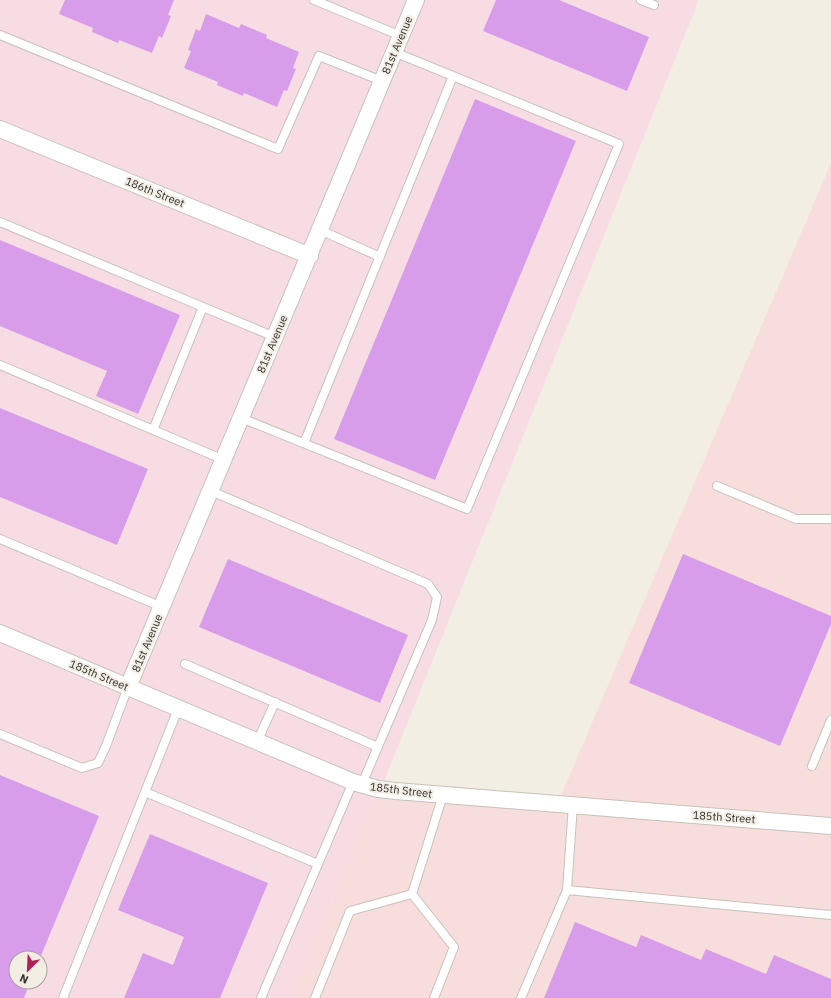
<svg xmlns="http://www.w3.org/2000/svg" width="831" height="998" viewBox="0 0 831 998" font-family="'IBM Plex Sans',sans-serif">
	<rect width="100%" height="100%" fill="#f3eee4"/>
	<!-- commercial -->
	<path fill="#f7dde3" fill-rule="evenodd" d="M0,0H699L384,781L355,775L0,627Z
		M0,638L376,795L291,998H0ZM16,958H40V982H16Z"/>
	<!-- industrial -->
	<path fill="#f8dddd" d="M831,163V998H291L376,795L554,812Z"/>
	<!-- building -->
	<path fill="#d89dea" d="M65,0H174L168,15L171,16L162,38L159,36L152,53L119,40L118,43L92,32L93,28L59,14Z
		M496,0H559L649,37L627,91L483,31Z
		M206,14L239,28L241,24L267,35L266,38L299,52L293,68L296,69L287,91L284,90L277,107L244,93L243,96L217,85L218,82L184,68L191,51L188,50L196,29L200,31Z
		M475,99L576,141L435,480L334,439Z
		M0,240L180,315L138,414L96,396L107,371L0,326Z
		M0,408L148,469L117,545L0,497Z
		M683,554L831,616V624L780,746L629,683Z
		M228,559L408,635L380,703L199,627Z
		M0,775L99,816L40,958H16V982H30L24,998H0Z
		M150,834L268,883L220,998H124L143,953L173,965L184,937L118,910Z
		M575,922L636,947L641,935L701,960L706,949L766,974L774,955L831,979V998H544Z"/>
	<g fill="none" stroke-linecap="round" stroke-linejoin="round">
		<!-- service casing -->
		<g stroke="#c7c2b9" stroke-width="10">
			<path id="service" d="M314,0L401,36
				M641,0L654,5
				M0,35L278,149L319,56L382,81
				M0,222L203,307
				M320,230L380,257
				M0,365L224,460
				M241,418L467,509L619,144L394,52
				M153,430L203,307L275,337
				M304,443L453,76
				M717,486L796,519H831
				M211,491L428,584L437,597L432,620L362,784
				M0,539L162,607
				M185,664L378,747
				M0,734L82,768L98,763L106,746L128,687
				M257,742L275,702
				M812,766L831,720
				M145,792L318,864
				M567,890L831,915
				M412,894L454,947L434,998
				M63,998L178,709
				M261,998L353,782
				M315,998L350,911L412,894L443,795
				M521,998L567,890L573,805"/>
		</g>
		<!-- minor casing -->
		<g stroke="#c7c2b9" stroke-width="18">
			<path id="minor" d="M0,129L310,256
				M0,633L353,782L378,789L396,791L831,826
				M128,687L416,0"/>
		</g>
		<!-- service -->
		<use href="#service" stroke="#fff" stroke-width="8"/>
		<!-- minor -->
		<use href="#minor" stroke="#fff" stroke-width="16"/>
	</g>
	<g text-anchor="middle" stroke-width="4" stroke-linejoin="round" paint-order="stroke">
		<!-- street labels -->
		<g font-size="11" fill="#33312d" stroke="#f3eee4">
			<text transform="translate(397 45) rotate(-67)" y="4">81st Avenue</text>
			<text transform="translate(155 192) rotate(22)" y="4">186th Street</text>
			<text transform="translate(272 344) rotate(-67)" y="4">81st Avenue</text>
			<text transform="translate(147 643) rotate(-67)" y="4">81st Avenue</text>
			<text transform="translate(99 675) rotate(23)" y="4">185th Street</text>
			<text transform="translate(401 790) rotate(7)" y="4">185th Street</text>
			<text transform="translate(724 817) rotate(4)" y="4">185th Street</text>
		</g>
	</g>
	<!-- north arrow -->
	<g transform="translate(28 970) rotate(204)"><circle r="19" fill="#f3eee4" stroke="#a6a29b"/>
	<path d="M0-3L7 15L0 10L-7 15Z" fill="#b02159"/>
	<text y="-6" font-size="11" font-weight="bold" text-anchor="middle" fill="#33312d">N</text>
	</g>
</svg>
